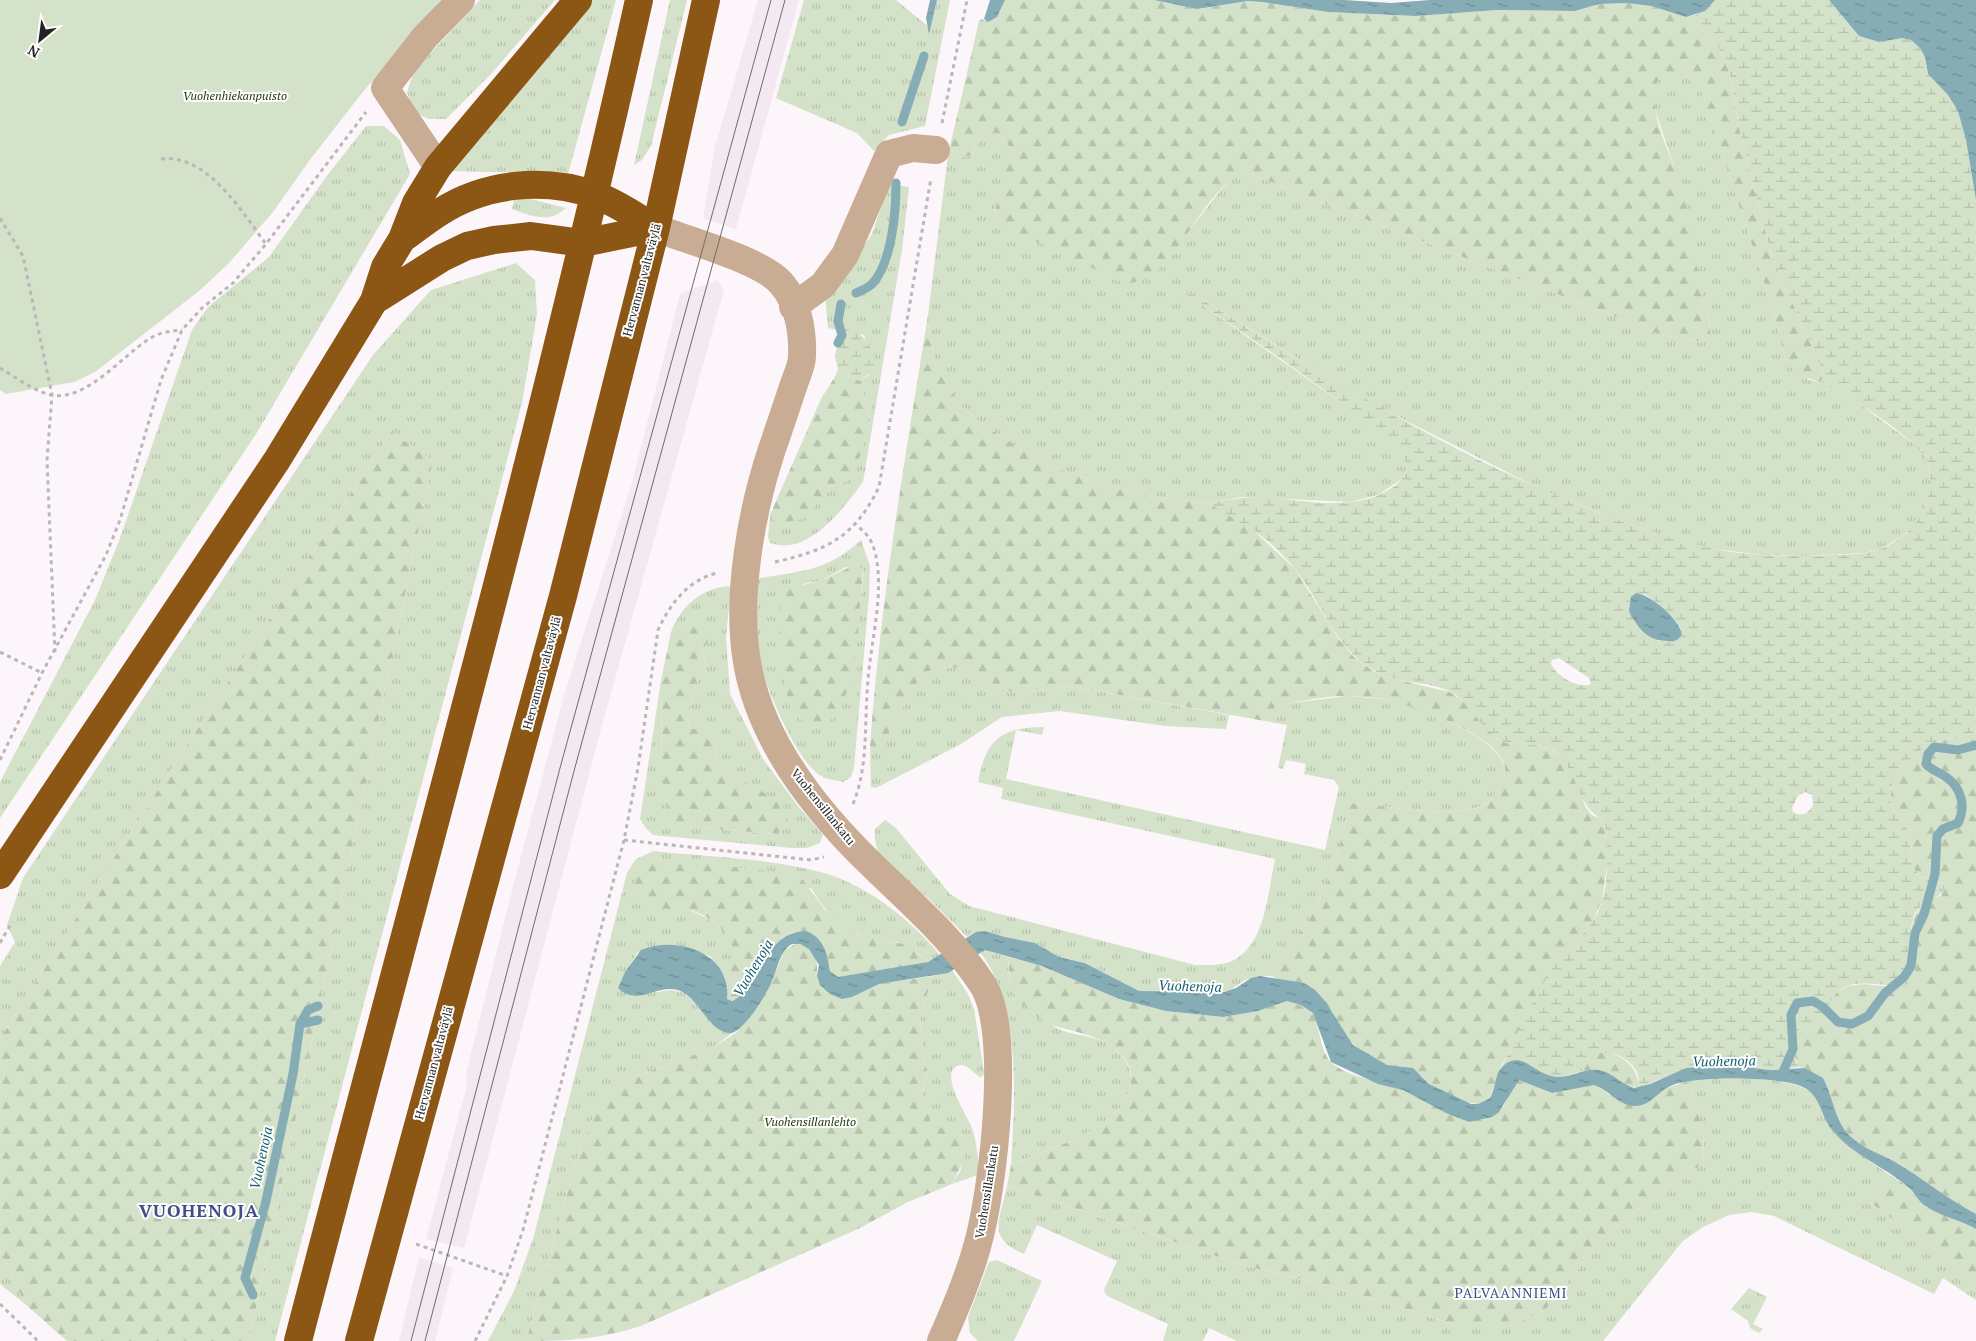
<svg xmlns="http://www.w3.org/2000/svg" width="1976" height="1341" viewBox="0 0 1976 1341" font-family="'PT Serif',serif">
	<defs>
		<pattern id="grass-tufts" width="24" height="20" patternUnits="userSpaceOnUse" patternTransform="scale(1.25)"><rect width="24" height="20" fill="#d3e2c8"/><path d="M3 7l-1-3M5 7V3M7 7l1-3M15 17l-1-3M17 17v-4M19 17l1-3" fill="none" stroke="#b5c2ac"/></pattern>
		<pattern id="forest-firs" width="22" height="20" patternUnits="userSpaceOnUse" patternTransform="scale(1.25)"><rect width="22" height="20" fill="#d3e2c8"/><path d="M5 1l3.5 6h-7zM16 11l3.5 6h-7z" fill="#b5c2ac"/></pattern>
		<pattern id="wetland-marsh" width="20" height="14" patternUnits="userSpaceOnUse" patternTransform="scale(1.25)"><rect width="20" height="14" fill="#d3e2c8"/><path d="M1 5h8M5 5V1M11 12h8M15 12V8" fill="none" stroke="#b5c2ac"/></pattern>
		<pattern id="water-ripples" width="26" height="14" patternUnits="userSpaceOnUse" patternTransform="scale(1.25)"><rect width="26" height="14" fill="#86acb5"/><path d="M2 4q2-2 4 0t4 0M15 11q2-2 4 0t4 0" fill="none" stroke="#6d8c93"/></pattern>
	</defs>
	<rect width="100%" height="100%" fill="#fcf6fb"/>
	<!-- built -->
	<path fill="#f4e8f3" d="M758,0H799L736,229L703,218L715,147Z
		M717,280L724,290L601,729L464,1248L426,1239L467,1085L466,1073L512,890L565,692L631,486L680,294Z
		M419,1257L453,1268L435,1341H399Z"/>
	<!-- grass -->
	<path fill="url(#grass-tufts)" fill-rule="evenodd" d="M480,0H555L491,74L446,119H429L414,113L407,92L414,71Z
		M589,0H616L568,174L449,171Z
		M670,0H687L651,146L642,160L634,165Z
		M804,0H896L930,28L937,0H950L925,126L889,135L874,151L857,133L776,98Z
		M1666,75H1685L1702,92L1772,305L1786,362L1809,380L1821,382L1843,392L1918,447L1928,461L1932,486L1922,514L1914,526L1901,537L1880,549L1865,553L1802,556L1761,555L1708,548L1670,538L1621,521L1542,490L1365,400L1192,293L1188,295L1356,413L1392,442L1408,463L1407,470L1403,478L1378,495L1350,502L1241,497L1209,503L1151,497L1106,485L1053,467L1019,448L980,422L961,406L935,365L928,315L948,155L964,157L972,155C979,142 982,131 998,133L1011,148L1003,186L994,211L1161,267L1219,192L1236,175L1248,173L1662,335L1703,342L1710,324L1702,295L1679,181L1653,104L1656,82Z
		M366,126H384L400,140L410,174L256,434L0,818V782L95,600L119,541L192,330L208,307L269,257L326,177Z
		M889,184L909,187L902,250L863,482C844,508 808,557 770,543L768,537L770,515L779,525L820,498L831,486L847,481L870,421L861,381L868,376V347L864,335L828,328L825,294L848,269L872,234Z
		M515,195L566,208C549,224 531,216 512,209Z
		M516,263L535,280L537,314L522,403L275,1341H249L433,460L391,432L126,839L0,1039V966L15,942L7,925L23,878L373,355L431,290Z
		M861,540L870,566L869,596L854,768L851,777L843,782C836,780 827,780 821,776C796,761 765,686 759,658C755,635 758,604 758,581L760,578C803,571 827,571 861,540ZM846,567L864,570L855,650L803,584L823,580Z
		M731,586L726,637L730,694L763,759L798,806L823,835L820,843L807,848H791L653,835L645,827L640,819L661,681L662,774L687,827L778,834L788,822L751,785L721,774L716,768L717,737L691,729L688,725L695,684L706,665L703,651L688,621L671,632C681,606 702,587 731,586Z
		M934,667L962,668L1013,693L1070,686L1229,715L1226,729L1165,726L1060,711L1002,717L961,744L876,788L871,787L870,748L877,750L882,745L919,679Z
		M1346,696C1361,697 1377,698 1391,700C1416,705 1520,744 1503,779C1498,790 1492,803 1479,807C1445,818 1387,806 1351,803L1332,872L1315,910L1271,976H1260L1245,980L1230,990L1215,993L1139,991L1086,963L1059,957L1035,943L1005,937L985,931L976,932L967,937L928,898L880,857C876,847 874,840 875,829L885,820L895,827L950,894L969,906L1195,965C1208,965 1222,966 1234,960C1266,943 1268,891 1275,859L1001,799L1003,788L978,782C986,740 1001,727 1044,727L1042,735L1016,730L1006,779L1325,850L1339,787L1334,780L1304,774L1306,764L1286,760L1283,769L1278,768L1287,725L1265,721L1277,705Z
		M654,851C708,857 767,858 820,872C866,884 910,919 940,955L928,962C897,931 889,948 857,934C835,925 823,907 811,888L688,910C706,916 736,931 734,955C734,962 727,971 725,977L710,956L678,945H659L637,953L621,980L657,992L672,990L685,993L721,1030L732,1033L711,1049L635,1077L617,1087L591,1121L577,1158L526,1341H488L514,1291L533,1239L627,873L636,859Z
		M985,950L1008,957C1008,964 1008,973 1010,980C1011,984 1048,1022 1054,1026C1068,1037 1096,1033 1114,1048C1127,1059 1135,1073 1129,1091C1115,1133 1048,1148 1011,1165C1015,1100 1022,1007 980,952Z
		M952,970L968,994L974,1009L984,1072L983,1076L980,1077C974,1074 968,1064 960,1065C936,1070 968,1117 972,1128C977,1143 978,1159 980,1174L952,1184L961,1170L962,1135L930,1124L923,1094L927,1071L920,1035L921,1014L933,976Z
		M1703,1079C1730,1079 1788,1076 1809,1091C1822,1100 1822,1115 1830,1127C1842,1144 1873,1163 1890,1175L1871,1203L1976,1280V1300L1943,1278L1934,1294L1774,1216L1752,1212L1729,1215L1703,1227L1682,1242L1603,1341H1237L1209,1328L1203,1341H1163L1168,1324L1107,1296L1104,1290L1117,1261L1037,1225L1024,1254C986,1238 1000,1220 1007,1186L1243,1265L1349,1291L1458,1326H1510L1545,1310L1605,1236L1684,1174L1704,1164L1703,1130L1688,1081Z
		M0,1250L25,1304L0,1284Z
		M997,1260L1042,1281L1014,1341H978L970,1333L968,1317L989,1262Z
		M1749,1288L1767,1297L1753,1324L1763,1329L1759,1333L1750,1328L1748,1321L1731,1309Z"/>
	<!-- forest -->
	<path fill="url(#forest-firs)" d="M1005,0H1154L1198,9L1248,1L1262,2L1328,12L1416,16L1497,10L1575,11L1599,4L1627,3L1651,6L1686,17L1706,33L1718,47L1725,60L1730,75L1740,132L1772,257L1821,367L1823,377L1821,382L1799,376L1786,362L1772,305L1702,93L1685,75H1666L1657,82C1647,114 1670,150 1679,181C1690,218 1694,256 1702,294C1705,309 1711,320 1710,335L1703,342L1662,335L1248,173C1199,183 1179,285 1124,283L999,224L993,218L1011,148L998,133C982,131 979,142 972,155L964,157L948,155L979,21L982,19L985,21L997,17Z
		M928,315L935,365L961,406L980,422L1019,448L1053,467L1106,485L1151,497L1209,503L1252,529L1295,569L1338,638L1354,657L1373,671L1390,678L1450,692L1465,703L1497,739L1506,743L1533,744L1550,749L1563,759L1573,773L1585,806L1592,815L1604,820L1608,859L1602,900L1592,923L1560,959L1535,998L1499,1071L1490,1098L1478,1104L1462,1102L1429,1084L1422,1076L1406,1067L1387,1065L1360,1050L1349,1040L1332,1012L1304,983L1284,981L1271,976L1315,910L1332,872L1351,803C1387,806 1447,818 1480,807C1492,803 1498,789 1503,779C1521,742 1418,708 1394,701C1380,697 1363,697 1349,696C1326,695 1300,702 1277,705L1265,721L1070,686L1013,693L962,668L935,667L919,679L882,745L877,750L870,748C880,602 905,459 928,315Z
		M838,369L849,377L861,381L870,421L862,452L847,481L831,486L805,518L779,525L770,515L821,399L836,375Z
		M391,432L433,460L249,1341H67L25,1304L0,1250V1039L126,839Z
		M856,564L864,570C855,621 865,691 823,728C810,726 797,720 791,708C783,690 775,622 780,603C782,599 785,594 787,589L823,580Z
		M698,620L711,633L703,651L706,665L695,684L688,725L691,729H708L717,737L716,767L721,774L751,785L782,803L788,822L778,834L687,827L670,819L662,774L661,681L671,632L688,621Z
		M1976,732V1214C1947,1199 1923,1178 1895,1162C1879,1153 1861,1148 1848,1134C1834,1118 1833,1096 1823,1078L1805,1068L1799,1067L1791,1047L1792,1040L1800,1029L1825,1010L1837,992L1848,986L1863,984L1892,987L1915,966C1908,939 1907,903 1941,896L1944,885C1936,879 1923,879 1917,873C1907,862 1914,842 1907,829C1902,820 1893,814 1891,803C1886,773 1918,748 1943,740C1954,737 1965,737 1976,732Z
		M668,859L790,874L803,880L825,910L848,929L858,935L908,945L928,962L858,975L835,977C824,967 831,949 818,939C812,934 805,931 797,932C761,937 762,996 729,1001L727,999C728,991 724,983 725,976C726,969 734,962 734,955C735,934 706,912 687,910C674,909 658,916 646,908C631,897 632,877 646,865C652,860 660,860 668,859Z
		M796,943C821,950 816,963 818,981L852,997L879,984L933,976L921,1014L920,1035L927,1071L923,1094L931,1123L962,1135L966,1156L952,1184L908,1202L860,1228L641,1326C599,1339 569,1341 526,1341L577,1158L591,1121L602,1102L617,1087L635,1077L711,1049L737,1032L772,981L784,951Z
		M1008,957L1042,966L1119,999L1166,1011L1223,1017L1258,1011L1287,1001L1301,1005L1313,1013C1320,1028 1320,1052 1332,1063C1348,1078 1384,1081 1403,1090C1426,1101 1446,1113 1469,1122L1504,1106L1514,1084L1519,1080L1552,1093L1591,1084L1600,1086L1609,1095L1650,1101L1667,1088L1688,1081L1703,1130L1704,1164L1684,1174L1605,1236L1545,1310L1510,1326H1458L1349,1291L1243,1265L1007,1186L1011,1165C1049,1148 1134,1127 1131,1075C1130,1057 1111,1044 1096,1038C1068,1027 1052,1031 1027,1008C1024,1005 1019,1002 1016,998C1009,985 1009,971 1008,957Z
		M1608,1052C1628,1059 1636,1067 1640,1087C1619,1089 1612,1068 1583,1071C1586,1056 1594,1053 1608,1052Z
		M1890,1175L1906,1185L1926,1207L1976,1229V1280L1871,1203Z"/>
	<!-- wetland -->
	<path fill="url(#wetland-marsh)" fill-rule="evenodd" d="M1715,0H1829L1859,36L1879,42L1902,37L1911,40L1920,48L1925,57L1928,74L1948,95L1958,111L1966,140L1976,200V732C1965,737 1954,737 1943,740C1918,748 1886,773 1891,803C1893,814 1902,820 1907,829C1914,842 1906,866 1920,875C1927,880 1936,880 1944,885C1945,900 1922,897 1914,916C1911,925 1909,938 1911,947C1912,957 1919,967 1913,977C1912,980 1907,983 1905,986C1887,987 1865,980 1847,986C1830,993 1830,1010 1817,1020C1808,1027 1795,1028 1792,1042C1790,1050 1796,1060 1799,1067L1770,1070L1730,1065L1693,1066L1640,1087C1639,1083 1639,1076 1637,1072C1626,1050 1588,1043 1583,1071C1573,1073 1562,1079 1552,1077C1531,1072 1526,1051 1502,1067C1516,1034 1531,1001 1551,971C1562,954 1578,941 1590,925C1612,896 1608,853 1604,820C1573,806 1582,771 1552,750C1537,741 1519,749 1504,742C1482,733 1472,703 1449,691C1425,680 1396,685 1373,670C1334,647 1322,603 1295,569C1283,554 1267,539 1250,528C1237,520 1222,513 1209,503C1226,500 1243,497 1261,497C1296,499 1332,508 1367,499C1380,496 1409,482 1407,465C1405,439 1219,317 1188,295V293H1192C1319,373 1447,453 1587,508C1626,523 1665,538 1706,547C1748,557 1792,557 1835,555C1850,554 1866,555 1880,549C1900,541 1918,526 1925,506C1930,491 1933,478 1928,462C1920,440 1843,392 1821,382L1823,377L1821,367L1772,257L1740,132L1730,75L1725,60L1718,47L1706,33L1686,17L1696,15ZM1644,594C1657,603 1680,618 1682,635C1676,643 1667,641 1658,641ZM1559,658L1589,678L1591,684C1580,690 1554,675 1551,663L1552,660ZM1805,792L1812,795L1813,805C1808,814 1802,817 1793,812L1792,808L1798,796Z
		M849,329C864,331 875,352 875,367L861,381L849,377L838,369L835,357L837,345Z"/>
	<!-- park -->
	<path fill="#d3e2c8" d="M0,0H441L362,93L309,161L273,212L229,263L199,291L95,372L74,382L6,394L0,390Z"/>
	<!-- water -->
	<path fill="url(#water-ripples)" d="M930,0H937L929,34L926,18Z
		M990,0H1005L997,17L988,22L984,19Z
		M1154,0H1344L1391,3L1430,0H1715L1705,11L1686,17L1651,6L1627,3L1599,4L1575,11L1497,10L1416,16L1328,12L1262,2L1248,1L1197,9Z
		M1829,0H1976V200L1966,140L1958,111L1948,95L1928,74L1925,57L1920,48L1911,40L1902,38L1879,42L1859,36Z
		M1636,593C1651,595 1680,619 1682,635C1678,640 1675,642 1668,641C1647,641 1638,628 1629,611L1631,597Z
		M806,931C825,939 827,953 830,971L838,977L928,962L976,932L985,931L1005,937L1035,943L1059,957L1085,963L1139,991L1224,992L1236,988L1251,978L1260,976L1304,983L1315,990L1325,1001L1353,1045L1387,1065L1413,1068L1429,1084L1471,1104H1478L1490,1098C1496,1089 1494,1074 1503,1066C1521,1050 1533,1072 1551,1076C1568,1081 1585,1065 1603,1071C1614,1075 1622,1084 1634,1088L1650,1084L1686,1068L1707,1066L1730,1065L1770,1070L1805,1068L1823,1078C1833,1096 1834,1118 1848,1134C1861,1148 1879,1153 1895,1162C1923,1178 1947,1199 1976,1214V1229C1960,1220 1943,1217 1927,1207C1918,1202 1915,1192 1907,1186C1883,1166 1853,1155 1833,1131C1819,1115 1822,1093 1798,1085C1774,1077 1696,1076 1673,1085C1659,1090 1650,1107 1634,1106C1618,1105 1608,1089 1594,1085L1552,1093L1519,1080L1499,1112L1492,1117L1469,1122L1446,1113L1403,1090L1378,1084L1331,1062L1313,1013L1301,1005L1287,1001L1258,1011L1223,1017L1166,1011L1119,999L1042,966L985,950L948,973L879,984L852,997L842,999L830,994L820,985L817,976L819,965L809,949L800,944H792C779,952 778,968 772,981C766,995 746,1028 732,1033C708,1034 700,997 678,990C657,984 637,1007 618,988L625,972L641,950C677,935 732,953 727,999L732,1001C767,984 760,933 806,931Z"/>
	<g fill="none" stroke-linecap="round" stroke-linejoin="round">
		<!-- stream -->
		<path stroke="#86acb5" stroke-width="9" d="M902,122L924,56
			M856,293C862,290 869,288 873,283C892,261 896,212 896,183
			M838,343L842,335L838,321L841,304
			M300,1024L308,1010L318,1006
			M1782,1074L1793,1049L1791,1015L1797,1003L1813,1001L1823,1007L1838,1022L1852,1024L1868,1016L1885,993L1904,977L1911,966L1915,933L1924,914L1935,874L1937,836L1943,829L1958,823C1966,807 1962,788 1946,777C1939,772 1931,770 1926,764L1928,754L1934,747L1958,750L1976,745
			M253,1295L245,1278L266,1201L293,1074L300,1024L318,1020"/>
		<!-- path -->
		<path stroke="#bbb6ba" stroke-width="3" stroke-dasharray="4 4" stroke-linecap="butt" d="M942,123L967,0
			M161,159C207,153 242,212 266,244
			M0,218L23,256L52,395L47,460L55,652
			M0,368C15,377 34,391 51,395C86,402 123,355 149,339C160,332 170,331 182,330
			M775,562C827,550 854,538 879,487L931,178
			M0,652L42,673
			M0,760L42,673L106,555L120,520L161,380L182,330L202,308L233,283L266,244L366,112
			M853,804C869,765 864,722 868,680C871,639 885,593 875,552C871,538 866,533 856,525
			M624,840L811,860L824,857
			M0,943L12,922
			M416,1244L507,1276
			M0,1304L38,1341
			M475,1341L507,1276L523,1230L624,840L638,768L658,630C670,604 688,580 717,573"/>
		<!-- minor -->
		<path stroke="#c8ad94" stroke-width="28" d="M438,167L385,88L425,37L461,0
			M656,228C686,240 761,260 781,283C798,302 803,331 802,356C802,366 796,377 793,387C786,408 779,429 772,449C751,512 736,597 747,662C760,741 816,811 872,865C911,903 953,939 983,985C1012,1032 993,1189 978,1243C970,1274 954,1312 941,1341
			M793,307L823,285L845,255L889,154L913,148L936,150"/>
		<!-- highway -->
		<path stroke="#8c5615" stroke-width="28" d="M402,239C415,230 427,220 440,212C485,183 544,177 595,195C616,202 636,217 656,228
			M374,301L442,258L467,246L494,240L531,236L583,243L656,228
			M0,875L277,460L374,301L385,267L402,239L416,203L438,167L578,0
			M298,1341C414,895 539,450 639,0
			M359,1341L563,596L656,228L706,0"/>
		<!-- tram -->
		<path stroke="#6f6b6e" stroke-width="1" d="M411,1341L560,768L771,0
			M425,1341L574,771L785,0"/>
	</g>
	<g text-anchor="middle" stroke-width="4" stroke-linejoin="round" paint-order="stroke">
		<!-- park labels -->
		<g font-size="12" font-style="italic" fill="#1d3408" stroke="#fff">
			<text x="235" y="100">Vuohenhiekanpuisto</text>
			<text x="810" y="1126">Vuohensillanlehto</text>
		</g>
		<!-- street labels -->
		<g font-size="12" fill="#242224" stroke="#fff">
			<text transform="translate(642 280) rotate(-75)" y="4">Hervannan valtaväylä</text>
			<text transform="translate(542 673) rotate(-75)" y="4">Hervannan valtaväylä</text>
			<text transform="translate(823 807) rotate(51)" y="4">Vuohensillankatu</text>
			<text transform="translate(434 1063) rotate(-75)" y="4">Hervannan valtaväylä</text>
			<text transform="translate(987 1192) rotate(-81)" y="4">Vuohensillankatu</text>
		</g>
		<!-- water labels -->
		<g font-size="14" font-style="italic" fill="#13606e" stroke="#fff">
			<text transform="translate(753 968) rotate(-59)" y="5">Vuohenoja</text>
			<text transform="translate(1190 986) rotate(2)" y="5">Vuohenoja</text>
			<text transform="translate(1724 1061) rotate(-1)" y="5">Vuohenoja</text>
			<text transform="translate(261 1158) rotate(-78)" y="5">Vuohenoja</text>
		</g>
		<!-- neighbourhood labels -->
		<g font-size="14" letter-spacing="1" fill="#424d89" stroke="#fff">
			<text x="1511" y="1298">PALVAANNIEMI</text>
		</g>
		<!-- district labels -->
		<g font-size="18" font-weight="bold" letter-spacing="1" fill="#424d89" stroke="#fff">
			<text x="199" y="1217">VUOHENOJA</text>
		</g>
	</g>
	<!-- north arrow -->
	<g transform="translate(40 40) rotate(209)" stroke="#ffffff" stroke-width="4" paint-order="stroke">
	<path d="M0-4L9 19L0 12L-9 19Z" fill="#242224"/>
	<text y="-8" font-size="14" font-weight="bold" text-anchor="middle" fill="#242224">N</text>
	</g>
</svg>
